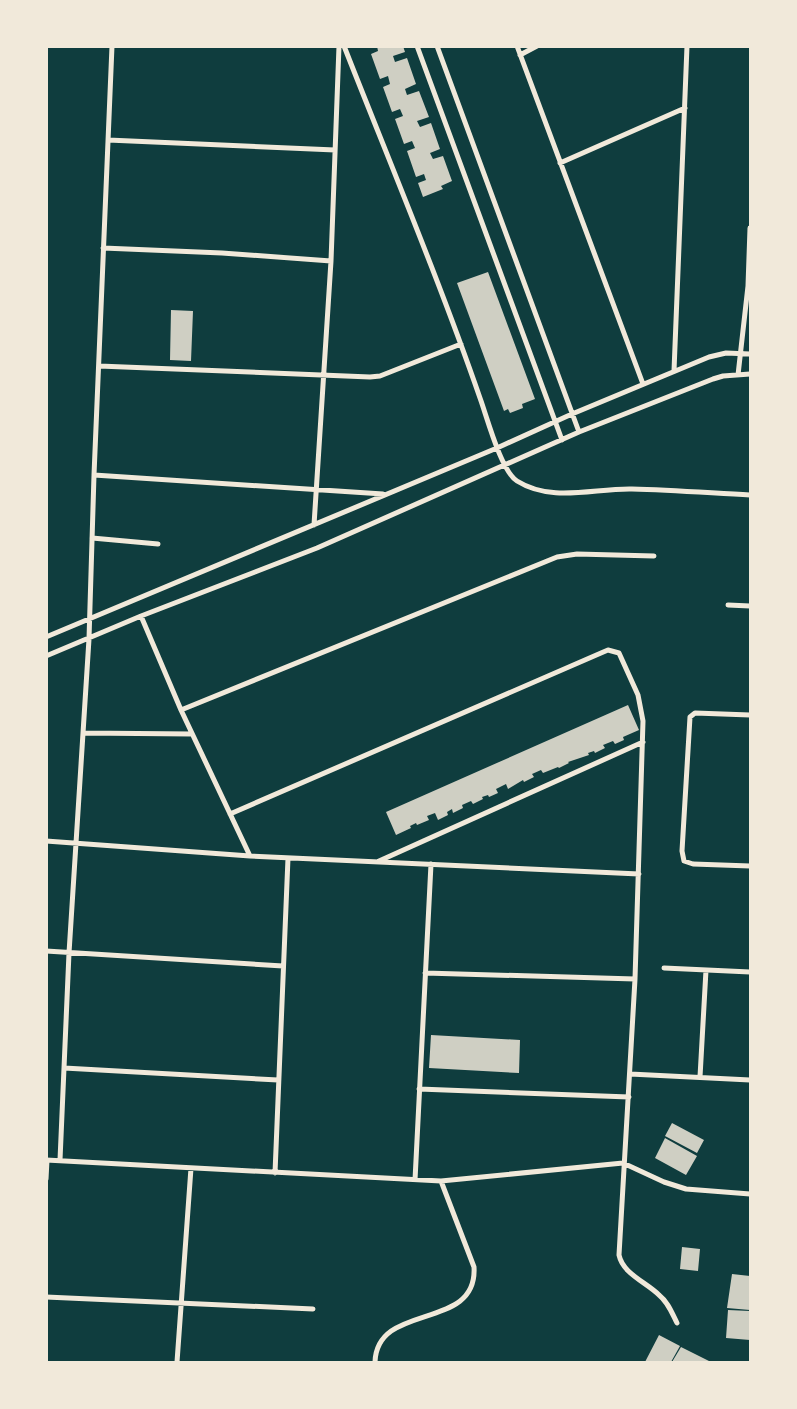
<svg xmlns="http://www.w3.org/2000/svg" width="797" height="1409" viewBox="0 0 797 1409" font-family="'Alegreya Sans',sans-serif">
	<rect width="100%" height="100%" fill="#0f3d3e"/>
	<!-- building -->
	<path fill="#cfcfc3" d="M377,46H403L405,52L393,56L395,62L407,58L416,84L405,89L407,95L419,91L429,117L417,121L420,127L431,123L440,149L430,153L433,159L443,156L452,181L441,186L443,189L423,197L418,183L426,180L424,174L416,177L407,151L415,148L412,141L404,144L395,119L403,116L400,109L392,112L383,87L390,84L388,76L380,79L371,54L378,51Z
		M488,272L535,399L522,404L523,408L510,413L508,409L504,411L457,283Z
		M171,310L193,311L191,361L170,360Z
		M628,705L639,730L623,737L624,740L615,744L613,741L603,745L605,748L595,753L594,751L588,753L589,755L568,762L569,763L559,768L558,767L543,773L541,770L532,774L534,777L524,782L523,780L508,789L506,784L496,789L498,793L489,797L488,795L482,797L483,799L473,804L471,801L462,805L463,808L453,813L452,809L447,812L448,815L438,820L435,813L427,816L429,820L417,825L416,823L410,826L411,828L396,835L386,812Z
		M431,1035L520,1040L519,1073L429,1068Z
		M672,1123L704,1140L697,1153L665,1136Z
		M665,1138L697,1156L686,1175L655,1158Z
		M682,1247L700,1249L698,1271L680,1269Z
		M732,1274L750,1276V1310L727,1308Z
		M728,1310L750,1311V1340L726,1338Z
		M659,1335L680,1346L671,1362H645Z
		M681,1347L711,1362H672Z"/>
	<g fill="none" stroke-linecap="round" stroke-linejoin="round">
		<!-- minor -->
		<path stroke="#f1e9da" stroke-width="5" d="M344,46C390,163 439,280 480,398C487,417 501,471 517,481C552,503 594,488 632,489C672,490 711,493 750,495
			M417,46L562,440
			M437,46L579,432
			M517,46L643,384
			M520,55L537,46
			M108,140L335,150
			M560,163L685,108
			M103,248L222,253L331,261
			M99,366L370,377L380,376L461,344
			M674,371L687,46
			M738,375L748,286L750,228
			M94,475L383,494
			M314,525L331,261L339,46
			M92,538L158,544
			M728,605L750,606
			M141,616L181,710L250,856
			M46,637L497,448L572,414L709,357L726,353L750,354
			M46,656L141,616L317,548L579,432L713,379L723,376L750,374
			M181,710L557,557L577,554L654,556
			M750,715L695,713L690,717L682,851L684,861L693,864L750,866
			M83,733L192,734
			M230,814L601,653L608,650L619,653L638,695L643,721L635,979L619,1255C623,1274 646,1282 659,1295C668,1302 672,1313 677,1323
			M46,841L250,856L639,874
			M379,861L643,742
			M46,951L283,966
			M664,968L750,972
			M425,973L635,979
			M64,1068L278,1080
			M630,1074L750,1080
			M700,1077L706,970
			M419,1089L629,1097
			M46,1160L441,1181L623,1163L664,1182L686,1189L750,1194
			M60,1160L69,953L89,639L94,475L112,46
			M275,1173L288,858
			M46,1179L47,1160
			M415,1180L431,864
			M46,1297L313,1309
			M177,1362L191,1168
			M375,1362C377,1301 478,1332 474,1267L441,1181"/>
	</g>
	<!-- border -->
	<rect width="797" height="1409" fill="none" stroke="#f1e9da" stroke-width="96"/>
</svg>
